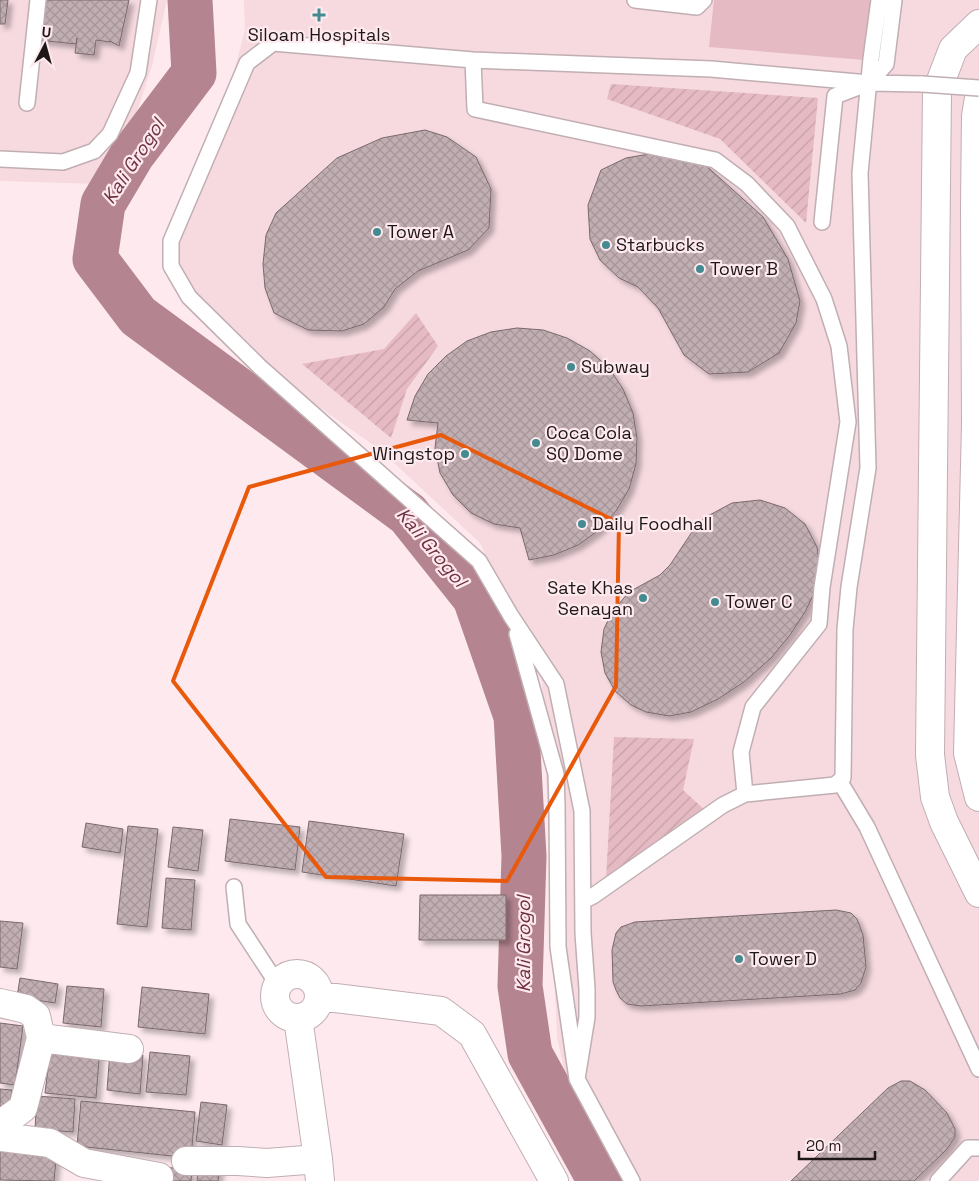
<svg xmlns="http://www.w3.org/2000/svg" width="979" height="1181" viewBox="0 0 979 1181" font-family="'Space Grotesk',sans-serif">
	<defs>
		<pattern id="garden-furrows" width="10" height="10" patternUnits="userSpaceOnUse" patternTransform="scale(1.25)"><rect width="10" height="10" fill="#e6bac3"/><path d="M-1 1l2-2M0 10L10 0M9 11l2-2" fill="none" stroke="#c59fa7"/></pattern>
		<pattern id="building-cross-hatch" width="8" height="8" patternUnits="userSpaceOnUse" patternTransform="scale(1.25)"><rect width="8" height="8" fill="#c1aeb2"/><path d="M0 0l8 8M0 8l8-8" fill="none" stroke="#a59598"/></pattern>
		<filter id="shadow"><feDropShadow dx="4.5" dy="4.5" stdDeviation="2.5" flood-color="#0004"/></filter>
	</defs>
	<rect width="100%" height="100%" fill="#feeaee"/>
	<!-- built -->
	<path fill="#f6dae0" d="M3,0H167L152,66L130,133L98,184L0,181V21Z
		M244,0H979V1181H613L572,1106L557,1037L542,682L480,543L379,449L252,360L176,289L183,202L221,120L245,30Z"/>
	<!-- park -->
	<path fill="#e6bac3" d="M714,0H872L864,60L709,47Z"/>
	<!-- garden -->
	<path fill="url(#garden-furrows)" d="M611,84L818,98L806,223L720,139L607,99Z
		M416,313L438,346L407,389L391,438L302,364L384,349Z
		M614,737L694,739L683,790L706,811L606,879Z"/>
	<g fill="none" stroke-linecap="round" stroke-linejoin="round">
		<!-- river -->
		<path stroke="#b48590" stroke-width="45" d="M190,0L194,73L132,155L103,204L95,259L138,316L408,514L475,598L516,716L524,856L520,986L530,1054L600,1181"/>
	</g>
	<!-- building -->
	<path fill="url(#building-cross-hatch)" stroke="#7a696d" filter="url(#shadow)" d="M0,0H8L5,24H0Z
		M43,0H129L119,46L110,41V42L96,40L94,55L75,53L77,38L76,44L38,40Z
		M425,130L447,137L476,157L491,189L489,228L468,250L418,271L395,289L384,307L364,324L342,331L308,330L274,313L265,288L263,264L266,235L276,213L337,158L382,138Z
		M649,154H678L702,162L763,217L788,259L800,301L796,323L779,353L748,372L709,374L684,355L658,308L638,287L619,278L600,260L590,239L588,205L601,170L626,158Z
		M517,328L543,330L567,338L590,351L609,368L623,389L633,413L637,438L636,464L629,489L616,511L599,530L578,545L554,555L529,560L520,528L494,524L471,513L453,495L440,473L435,448L438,423L407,420L415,396L428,374L446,356L467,341L491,332Z
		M760,500L785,508L805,524L817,547L820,568L817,587L805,612L790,635L771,658L744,682L718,699L691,712L669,716L646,712L631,705L615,691L605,673L601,652L604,629L612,612L629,592L660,575L670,565L694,529L704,518L732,503Z
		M230,819L300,827L295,870L225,861Z
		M309,821L404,834L396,886L302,872Z
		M86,823L123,829L120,853L82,847Z
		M128,826L158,829L147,927L117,924Z
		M173,827L203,830L198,871L168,867Z
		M166,878L195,880L191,930L162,928Z
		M420,895H506V940H419Z
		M836,910L851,913L857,919L863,935L866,967L861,983L855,990L841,994L641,1006L627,1004L620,998L616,990L613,982L612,950L616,933L621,927L635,922Z
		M0,921L23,923L17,969L0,967Z
		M20,978L58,984L55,1003L17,997Z
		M67,986L104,989L101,1027L63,1023Z
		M142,987L209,994L205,1034L138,1027Z
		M0,1023L23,1026L15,1085L0,1083Z
		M51,1043L100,1048L96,1098L45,1093Z
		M110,1052L143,1055L140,1094L107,1090Z
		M150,1052L190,1056L186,1095L146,1092Z
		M901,1081H910L925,1090L947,1113L955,1129V1137L947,1149L914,1181H791L888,1088Z
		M0,1089L12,1090L8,1117L0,1116Z
		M37,1096L75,1099L73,1132L35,1129Z
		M81,1101L195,1112L191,1158L77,1146Z
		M201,1102L227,1105L222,1145L196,1141Z
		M0,1143L57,1149L54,1181L0,1180Z
		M198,1165L220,1167L218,1181H197Z
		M164,1167L192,1170L191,1181H162Z"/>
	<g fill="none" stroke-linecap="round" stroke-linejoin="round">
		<!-- service casing -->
		<g stroke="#c1aeb2" stroke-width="18">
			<path id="service" d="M635,0L697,7L704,0
				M473,60L475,109L715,160L747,184L787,226L824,299L839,346L848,422L822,587L819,624L753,707L741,752L745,794
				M27,103L38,0
				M0,159L63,162L94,151L110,134L138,73L149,0
				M822,222L835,96L869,83L886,64L894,0
				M517,634L556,774L557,805L558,947L577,1079L632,1181
				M840,782L867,827L979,1069
				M234,887L238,924L278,985
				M583,901L593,896L723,805L745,794L835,785L843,778L845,629L849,587L868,468L860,173L871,59L879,0
				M577,1079L587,1017V989L583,933L582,811L556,684L511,616L479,561L260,367L189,297L171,266V241L247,63L273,43L473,60L711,69L869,83L922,84
				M938,1181L968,1148H979"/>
		</g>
		<!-- minor casing -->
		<g stroke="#c1aeb2" stroke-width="30">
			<path id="minor" d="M275 996a22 22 0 1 1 44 0a22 22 0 1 1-44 0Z
				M319,996L441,1011L472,1034L554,1181
				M0,1003L26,1009L36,1016L41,1038L23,1108L0,1125
				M298,1018L318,1159L320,1181
				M41,1038L129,1049
				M0,1137L50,1143L84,1163L159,1177
				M186,1161H238L267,1163L318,1159"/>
		</g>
		<!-- tertiary casing -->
		<g stroke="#c1aeb2" stroke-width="30">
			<path id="tertiary" d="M979,24L953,49L937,91L930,755L935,797L944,822L979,893
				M979,98L976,116L975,207L976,424L968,753L979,797"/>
		</g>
		<!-- service -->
		<use href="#service" stroke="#fff" stroke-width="15"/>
		<!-- minor -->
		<use href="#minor" stroke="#fff" stroke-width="28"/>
		<!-- tertiary -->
		<use href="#tertiary" stroke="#fff" stroke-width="28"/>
		<!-- service-bridge casing -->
		<g stroke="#c1aeb2" stroke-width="18" stroke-linecap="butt">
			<path id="service-bridge" d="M922,84L979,88"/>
		</g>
		<!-- service-bridge -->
		<use href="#service-bridge" stroke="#fff" stroke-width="15"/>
	</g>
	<!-- marked area -->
	<path fill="none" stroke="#e8590c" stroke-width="4" stroke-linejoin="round" d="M441,435L619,523L616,686L507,881L326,877L173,681L249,487Z"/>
	<!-- markers -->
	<g fill="#438a91" stroke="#feeaee" stroke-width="2">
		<path d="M316.5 7.5h5v5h5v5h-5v5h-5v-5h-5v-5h5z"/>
		<circle cx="377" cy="232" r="5"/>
		<circle cx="606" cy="245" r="5"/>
		<circle cx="700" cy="269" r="5"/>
		<circle cx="571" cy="367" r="5"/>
		<circle cx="536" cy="443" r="5"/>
		<circle cx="465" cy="454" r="5"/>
		<circle cx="582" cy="524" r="5"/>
		<circle cx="643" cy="598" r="5"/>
		<circle cx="715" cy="602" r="5"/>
		<circle cx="739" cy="959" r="5"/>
	</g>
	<g text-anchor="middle" stroke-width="4.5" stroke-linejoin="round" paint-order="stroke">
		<!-- poi labels -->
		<g font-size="18" fill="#1e1718" stroke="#feeaee" text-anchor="start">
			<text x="319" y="41" text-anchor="middle">Siloam Hospitals</text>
			<text x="387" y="238">Tower A</text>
			<text x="616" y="251">Starbucks</text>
			<text x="710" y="275">Tower B</text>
			<text x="581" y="373">Subway</text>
			<text x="546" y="439">Coca Cola<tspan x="546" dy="21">SQ Dome</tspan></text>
			<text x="455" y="460" text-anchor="end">Wingstop</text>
			<text x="592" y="530">Daily Foodhall</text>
			<text x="633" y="594" text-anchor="end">Sate Khas<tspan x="633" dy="21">Senayan</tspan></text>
			<text x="725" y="608">Tower C</text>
			<text x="749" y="965">Tower D</text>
		</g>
		<!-- water labels -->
		<g font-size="19" font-style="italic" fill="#6e3042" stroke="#feeaee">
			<text transform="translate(133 161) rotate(-57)" y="7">Kali Grogol</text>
			<text transform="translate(432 547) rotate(50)" y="7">Kali Grogol</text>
			<text transform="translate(523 944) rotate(-90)" y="7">Kali Grogol</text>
		</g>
	</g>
	<!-- north arrow -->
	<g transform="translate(45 45) rotate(6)" stroke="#feeaee" stroke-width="4" paint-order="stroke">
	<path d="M0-4L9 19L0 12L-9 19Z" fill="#1e1718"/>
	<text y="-8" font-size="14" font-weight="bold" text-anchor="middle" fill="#1e1718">U</text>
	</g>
	<!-- scale -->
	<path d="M799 1151v8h76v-8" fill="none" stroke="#1e1718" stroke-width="2.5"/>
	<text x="806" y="1151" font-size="15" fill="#1e1718" stroke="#feeaee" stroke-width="4" paint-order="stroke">20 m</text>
</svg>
